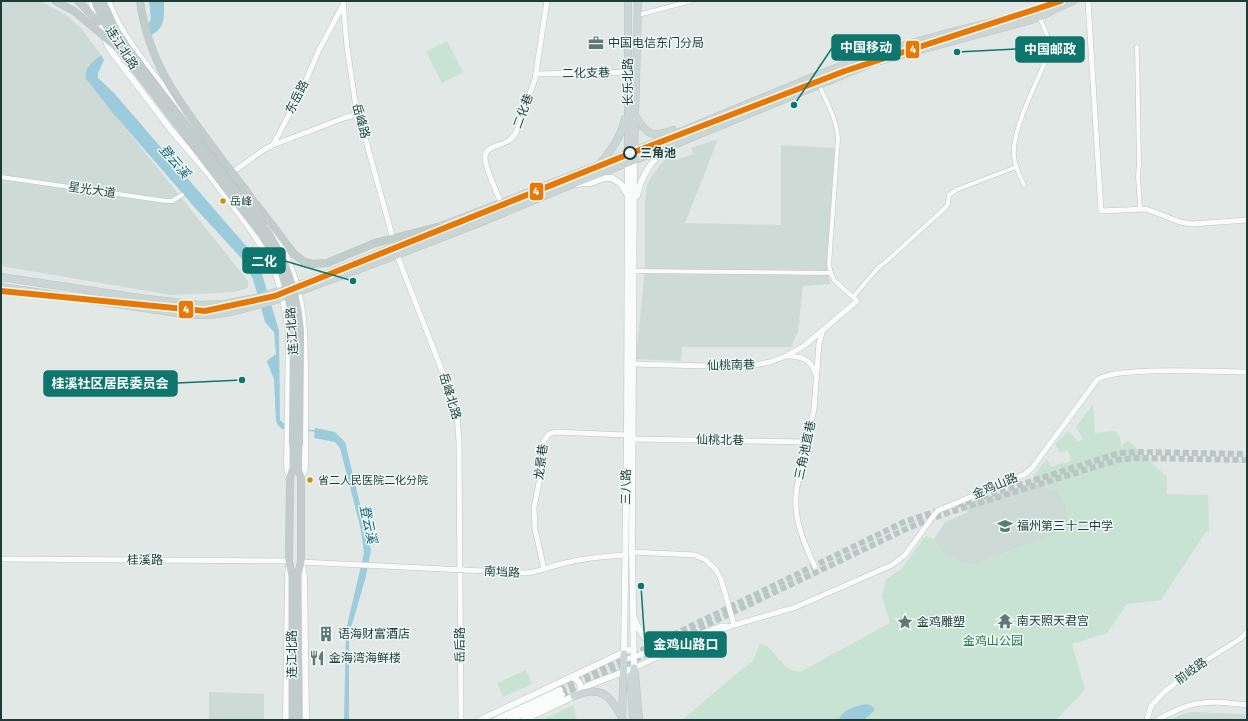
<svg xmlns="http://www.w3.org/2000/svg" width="1248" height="721" viewBox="0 0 1248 721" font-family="'Fira Sans','Noto Sans SC',sans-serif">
	<rect width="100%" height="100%" fill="#e1e8e6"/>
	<!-- built -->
	<path fill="#cedad6" d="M1,1H40L66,15L82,29L101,55L88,65L86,79L248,281V288L234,292L217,293L171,295L1,266Z
		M718,139L685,223L781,225V145L835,148L827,269L830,284L803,286L798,332L791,347H682L681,361L636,359L645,267V202L647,185L653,174L664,160L674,155L676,160L694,154L691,148Z
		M1032,483L1057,491L1066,505L1068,530L972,565L945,556L934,539L945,522L968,512L966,505Z
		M209,692L264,694V720H209Z
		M1192,712L1245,714V720H1172L1180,715Z"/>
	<!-- green -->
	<path fill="#c8e3d4" d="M447,41L463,72L442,83L426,52Z
		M1093,404L1095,433L1115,431L1120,436L1121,446L1128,440L1167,477V494L1208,495L1209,532H1206L1161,600L1127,604L1107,633L1072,644L1085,690L1056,720H682L741,670L752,662L760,644C772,642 780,671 800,672L890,623L882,597L886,580L902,568L922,540L927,536L934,539L945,556L972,565L1068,530L1066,505L1057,491L1032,483C1033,474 1041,466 1047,459L1051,467L1071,461L1068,450L1060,453L1055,444L1068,431L1078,441L1083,439L1076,427Z
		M526,670L532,684L503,697L497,683Z
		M573,705L577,720H542Z"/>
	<!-- water -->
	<path fill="#9ccbdc" d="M149,1H164C164,15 166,28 151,35L148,24L151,19Z
		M101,55L104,60L98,73V78L114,93L195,187L247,247L260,267L279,331L280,420L291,430C283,430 279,429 276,421L274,379L267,362L268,360L276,354L274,332L265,322L253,279L242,259L197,210L112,112L86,79C84,67 92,62 101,55Z
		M315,428L335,432L345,442L371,550L366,576L349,635V720H344L346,630L364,553L361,530L340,448L335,442L314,438Z
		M867,704L872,706L875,710L864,720H839C841,710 858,705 867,704Z"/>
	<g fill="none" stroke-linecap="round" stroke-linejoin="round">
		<!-- stream -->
		<path stroke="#9ccbdc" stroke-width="1.5" d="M306,430L316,431"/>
		<!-- secondary-tunnel -->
		<path stroke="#bac6c3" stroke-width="6" stroke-dasharray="6 3" stroke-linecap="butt" d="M957,505L1119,453L1137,452L1247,454
			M667,644L908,528L944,514L1117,460L1136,458L1247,460
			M560,690L904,522L940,510
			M562,695L645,655"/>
		<!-- minor casing -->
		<g stroke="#bec5c3" stroke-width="5">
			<path id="minor" d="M638,15L691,1
				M1137,47L1139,164L1138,176L1140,208
				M819,85C827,103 837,119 838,139L829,265L831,273L834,280L857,301
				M1,177L166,201H172L182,195
				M1024,185C1020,176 1015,167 1014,156C1011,129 1040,77 1050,50C1049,37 1045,28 1039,17
				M633,271L831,273
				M853,297L877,269L889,259L945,208L948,204L949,195L956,190L1016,167"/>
		</g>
		<!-- tertiary casing -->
		<g stroke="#bec5c3" stroke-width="6">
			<path id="tertiary" d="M343,1L347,47L355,101L393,239
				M1088,1L1101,211L1146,209L1180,222L1192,224L1247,220
				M536,74L637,72
				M273,145L344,118L359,114
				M231,173L265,149L273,145L300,94L319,50L343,5
				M501,203C497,193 485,167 485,158C485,146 500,146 508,141C513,138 516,133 518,128L535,79L547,1
				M397,255L453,399L457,415L459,442L461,720
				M787,356C802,356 812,360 816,375
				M632,364L745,367L770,362L786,356L804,346L857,301
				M632,439L807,442
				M632,552L695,555L706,560L716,570L721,579L734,625
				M1,559L289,561
				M301,562L526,573C539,572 551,566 565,563C585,558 605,556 626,555
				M815,567C803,541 792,516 797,487L814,409L819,343L823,330
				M544,569L535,529L534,507L541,473L543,442L549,434L555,432L627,435
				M624,660L673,644L721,626H727
				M634,668L697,639L734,625L796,607L892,565L905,555L937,511L1025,474L1032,468L1097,380C1113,366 1221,372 1247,372
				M1147,720L1151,706L1163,693L1194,668L1240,639L1247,632
				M1157,720C1168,714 1180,708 1191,705C1208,700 1230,703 1247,705"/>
		</g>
		<!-- secondary casing -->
		<g stroke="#bcc6c3" stroke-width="7">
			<path id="secondary" d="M91,1L107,44L111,51L171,130L208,173L246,223L265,251L277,277L283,297L289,332L287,469L290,477
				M108,1C122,39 157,78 182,110
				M576,184L591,183L604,178H612L621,184L627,194
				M637,196C641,177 650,162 665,150
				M269,226C305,280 305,322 305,383C305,412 305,440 305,469L301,477
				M301,562L304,576L306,720
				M634,618C642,638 649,648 673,644
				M624,654L627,435L628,163
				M572,677C579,680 582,685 581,692
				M286,720L288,575L289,565
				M480,720L633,648
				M496,720L560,690
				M510,720L562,695
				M524,720L574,696L589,685L634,668L632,552L634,160"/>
		</g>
		<!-- primary casing -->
		<g stroke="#bbc5c3" stroke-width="8">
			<path id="primary" d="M636,117C647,135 653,138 673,130
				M634,155L638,1
				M628,157V1
				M599,165C612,149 620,139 625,119
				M1,277L140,298L200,305L224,304L260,297L307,282L394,247L438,227L488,208L634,151L820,74L876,53L944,34L1033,12L1056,1
				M1,287L191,315H210L231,312L273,301L397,255L484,221L573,184L671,146L872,63L1028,21L1041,16L1073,1
				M635,674L639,720
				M574,696C600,685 610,694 622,718
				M622,720L624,654
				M633,720L631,685L634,668"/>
		</g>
		<!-- trunk casing -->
		<g stroke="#bbc5c3" stroke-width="8">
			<path id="trunk" d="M78,1L99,22
				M256,204L294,254L303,261L313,264L327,263L375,243L438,227
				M292,720V576L289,561L290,477L293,468V445
				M298,720V575L301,562V477L298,469L299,445"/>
		</g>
		<!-- minor -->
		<use href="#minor" stroke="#fafcfb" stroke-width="4"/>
		<!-- tertiary -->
		<use href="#tertiary" stroke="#fafcfb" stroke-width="5"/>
		<!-- secondary -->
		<use href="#secondary" stroke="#fafcfb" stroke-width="6"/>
		<!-- primary -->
		<use href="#primary" stroke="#cbd5d4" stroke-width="7"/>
		<!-- trunk -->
		<use href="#trunk" stroke="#c2ccca" stroke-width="7"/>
		<!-- trunk-bridge casing -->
		<g stroke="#bbc5c3" stroke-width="8" stroke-linecap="butt">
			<path id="trunk-bridge" d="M55,1L74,11L117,47
				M95,1L103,19L122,52L262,235L270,248L282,273L287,289L293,318L294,333L293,445
				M102,1L116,31L128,49L268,233C288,264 297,296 300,332L299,445
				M140,1C149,68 185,109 223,161C233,174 244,187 253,201C256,206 259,214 262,220"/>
		</g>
		<!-- trunk-bridge -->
		<use href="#trunk-bridge" stroke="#c2ccca" stroke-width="7"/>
		<!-- metro-1 casing -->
		<g stroke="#eef8f4" stroke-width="9">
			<path id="metro-1" d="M1,291L205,311L275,296L629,154L845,71L1061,1"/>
		</g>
		<!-- metro-1 -->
		<use href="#metro-1" stroke="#e87806" stroke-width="6"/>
	</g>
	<!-- icons -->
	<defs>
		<g id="office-bare" transform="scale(1.2)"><path d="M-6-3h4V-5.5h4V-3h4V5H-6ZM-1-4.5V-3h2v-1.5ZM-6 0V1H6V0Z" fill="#627875" stroke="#eef8f4" stroke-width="2.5" paint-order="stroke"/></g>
		<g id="school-bare" transform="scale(1.2)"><path d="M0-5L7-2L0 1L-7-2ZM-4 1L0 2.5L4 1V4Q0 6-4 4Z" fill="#627875" stroke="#eef8f4" stroke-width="2.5" paint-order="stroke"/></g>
		<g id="temple-bare" transform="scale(1.2)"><path d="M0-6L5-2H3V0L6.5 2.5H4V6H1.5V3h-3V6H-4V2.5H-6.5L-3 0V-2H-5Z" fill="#627875" stroke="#eef8f4" stroke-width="2.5" paint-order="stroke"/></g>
		<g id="sight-bare" transform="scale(1.2)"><path d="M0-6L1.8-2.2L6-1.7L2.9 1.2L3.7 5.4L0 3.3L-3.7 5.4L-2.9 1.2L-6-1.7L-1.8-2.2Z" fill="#627875" stroke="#eef8f4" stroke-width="2.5" paint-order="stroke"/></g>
		<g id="building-bare" transform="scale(1.2)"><path d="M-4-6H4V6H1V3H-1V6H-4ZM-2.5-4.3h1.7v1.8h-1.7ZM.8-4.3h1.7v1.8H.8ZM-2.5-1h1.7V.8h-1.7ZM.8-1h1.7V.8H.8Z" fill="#627875" stroke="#eef8f4" stroke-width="2.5" paint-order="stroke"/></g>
		<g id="restaurant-bare" transform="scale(1.2)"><path d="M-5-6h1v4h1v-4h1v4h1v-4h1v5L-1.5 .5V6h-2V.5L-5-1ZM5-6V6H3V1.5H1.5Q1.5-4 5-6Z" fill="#627875" stroke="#eef8f4" stroke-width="2.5" paint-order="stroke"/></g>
	</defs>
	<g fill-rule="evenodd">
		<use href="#office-bare" x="596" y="43"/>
		<use href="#school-bare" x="1005" y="526"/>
		<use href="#temple-bare" x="1005" y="621"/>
		<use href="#sight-bare" x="905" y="622"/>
		<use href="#building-bare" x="326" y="634"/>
		<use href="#restaurant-bare" x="317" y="658"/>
	</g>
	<!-- markers -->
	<circle fill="#eef8f4" stroke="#1d3c38" stroke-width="2" cx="630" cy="153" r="6"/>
	<g fill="#cb910b" stroke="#eef8f4" stroke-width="1.5">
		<circle cx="223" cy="201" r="3.5"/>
		<circle cx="310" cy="480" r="3.5"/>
	</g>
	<g text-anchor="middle" stroke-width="3" stroke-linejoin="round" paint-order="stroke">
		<!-- bus labels -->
		<g font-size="11" fill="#1d3c38" stroke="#eef8f4" text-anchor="start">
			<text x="230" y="205">岳峰</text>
			<text x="318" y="484">省二人民医院二化分院</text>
		</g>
		<!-- poi labels -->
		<g font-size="12" fill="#1d3c38" stroke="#eef8f4" text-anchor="start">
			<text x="608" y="47">中国电信东门分局</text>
			<text x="1017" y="530">福州第三十二中学</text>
			<text x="1017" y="625">南天照天君宫</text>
			<text x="917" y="626">金鸡雕塑</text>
			<text x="338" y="638">语海财富酒店</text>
			<text x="329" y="662">金海湾海鲜楼</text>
		</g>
		<!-- street labels -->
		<g font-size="12" fill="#1d3c38" stroke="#eef8f4">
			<text transform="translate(122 48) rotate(57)" y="4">连江北路</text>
			<text transform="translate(586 73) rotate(-1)" y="4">二化支巷</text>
			<text transform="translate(628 82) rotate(-90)" y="4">长乐北路</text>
			<text transform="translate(297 97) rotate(-63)" y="4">东岳路</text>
			<text transform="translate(523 111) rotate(-70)" y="4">二化巷</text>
			<text transform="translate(361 121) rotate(75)" y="4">岳峰路</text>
			<text transform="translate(92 190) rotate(8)" y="4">星光大道</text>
			<text transform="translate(292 331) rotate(-94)" y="4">连江北路</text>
			<text transform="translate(731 365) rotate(-1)" y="4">仙桃南巷</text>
			<text transform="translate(450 396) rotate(73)" y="4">岳峰北路</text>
			<text transform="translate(720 440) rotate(1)" y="4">仙桃北巷</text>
			<text transform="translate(805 450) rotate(-78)" y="4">三角池直巷</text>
			<text transform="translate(541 462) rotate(-83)" y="4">龙景巷</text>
			<text transform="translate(995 486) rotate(-23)" y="4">金鸡山路</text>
			<text transform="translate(626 487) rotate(-89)" y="4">三八路</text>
			<text x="145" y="564">桂溪路</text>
			<text transform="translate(502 572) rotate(3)" y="4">南垱路</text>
			<text transform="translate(460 645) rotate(-90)" y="4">岳后路</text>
			<text transform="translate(292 654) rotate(-90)" y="4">连江北路</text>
			<text transform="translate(1191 671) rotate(-36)" y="4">前岐路</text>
		</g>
		<!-- stop labels -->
		<g font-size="12" font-weight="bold" fill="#1d3c38" stroke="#eef8f4" text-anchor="start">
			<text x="640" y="157">三角池</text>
		</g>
		<!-- park labels -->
		<g font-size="12" fill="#23774f" stroke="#eef8f4">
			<text x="993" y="645">金鸡山公园</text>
		</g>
		<!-- water labels -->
		<g font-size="13" font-style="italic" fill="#125e7e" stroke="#eef8f4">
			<text transform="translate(175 161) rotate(49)" y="5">登云溪</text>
			<text transform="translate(369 524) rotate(78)" y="5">登云溪</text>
		</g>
	</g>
	<!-- callouts -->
	<path fill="none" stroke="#0f766e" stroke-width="1.5" d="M794 105L832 48M957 52L1016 49M353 281L285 261M242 380L177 383M641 586L645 645"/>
	<g fill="#0f766e" stroke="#eef8f4" stroke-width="1.5">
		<circle cx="794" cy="105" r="4"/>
		<circle cx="957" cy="52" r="4"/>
		<circle cx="353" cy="281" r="4"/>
		<circle cx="242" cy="380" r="4"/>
		<circle cx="641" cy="586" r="4"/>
	</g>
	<g fill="#0f766e" stroke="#0f766e" stroke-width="1.5">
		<rect x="832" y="35" width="68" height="25" rx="4"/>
		<rect x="1016" y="37" width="68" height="25" rx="4"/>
		<rect x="243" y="248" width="42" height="25" rx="4"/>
		<rect x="44" y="371" width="133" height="25" rx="4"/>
		<rect x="645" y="632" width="81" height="25" rx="4"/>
	</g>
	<g font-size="13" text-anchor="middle" font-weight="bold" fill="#fff">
		<text x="866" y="52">中国移动</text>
		<text x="1050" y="54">中国邮政</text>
		<text x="264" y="266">二化</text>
		<text x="110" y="388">桂溪社区居民委员会</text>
		<text x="686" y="649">金鸡山路口</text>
	</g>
	<g stroke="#eef8f4" stroke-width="1.5">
		<rect x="905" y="40" width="15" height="19" rx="4" fill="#e87806"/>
		<rect x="529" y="182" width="15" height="19" rx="4" fill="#e87806"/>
		<rect x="178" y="300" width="16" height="19" rx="4" fill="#e87806"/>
	</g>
	<g font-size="11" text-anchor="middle" font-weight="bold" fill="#fff">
		<text x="913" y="53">4</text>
		<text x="536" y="195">4</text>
		<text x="186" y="313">4</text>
	</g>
	<!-- border -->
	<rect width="1248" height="721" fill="none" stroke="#1d3c38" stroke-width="4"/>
</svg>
